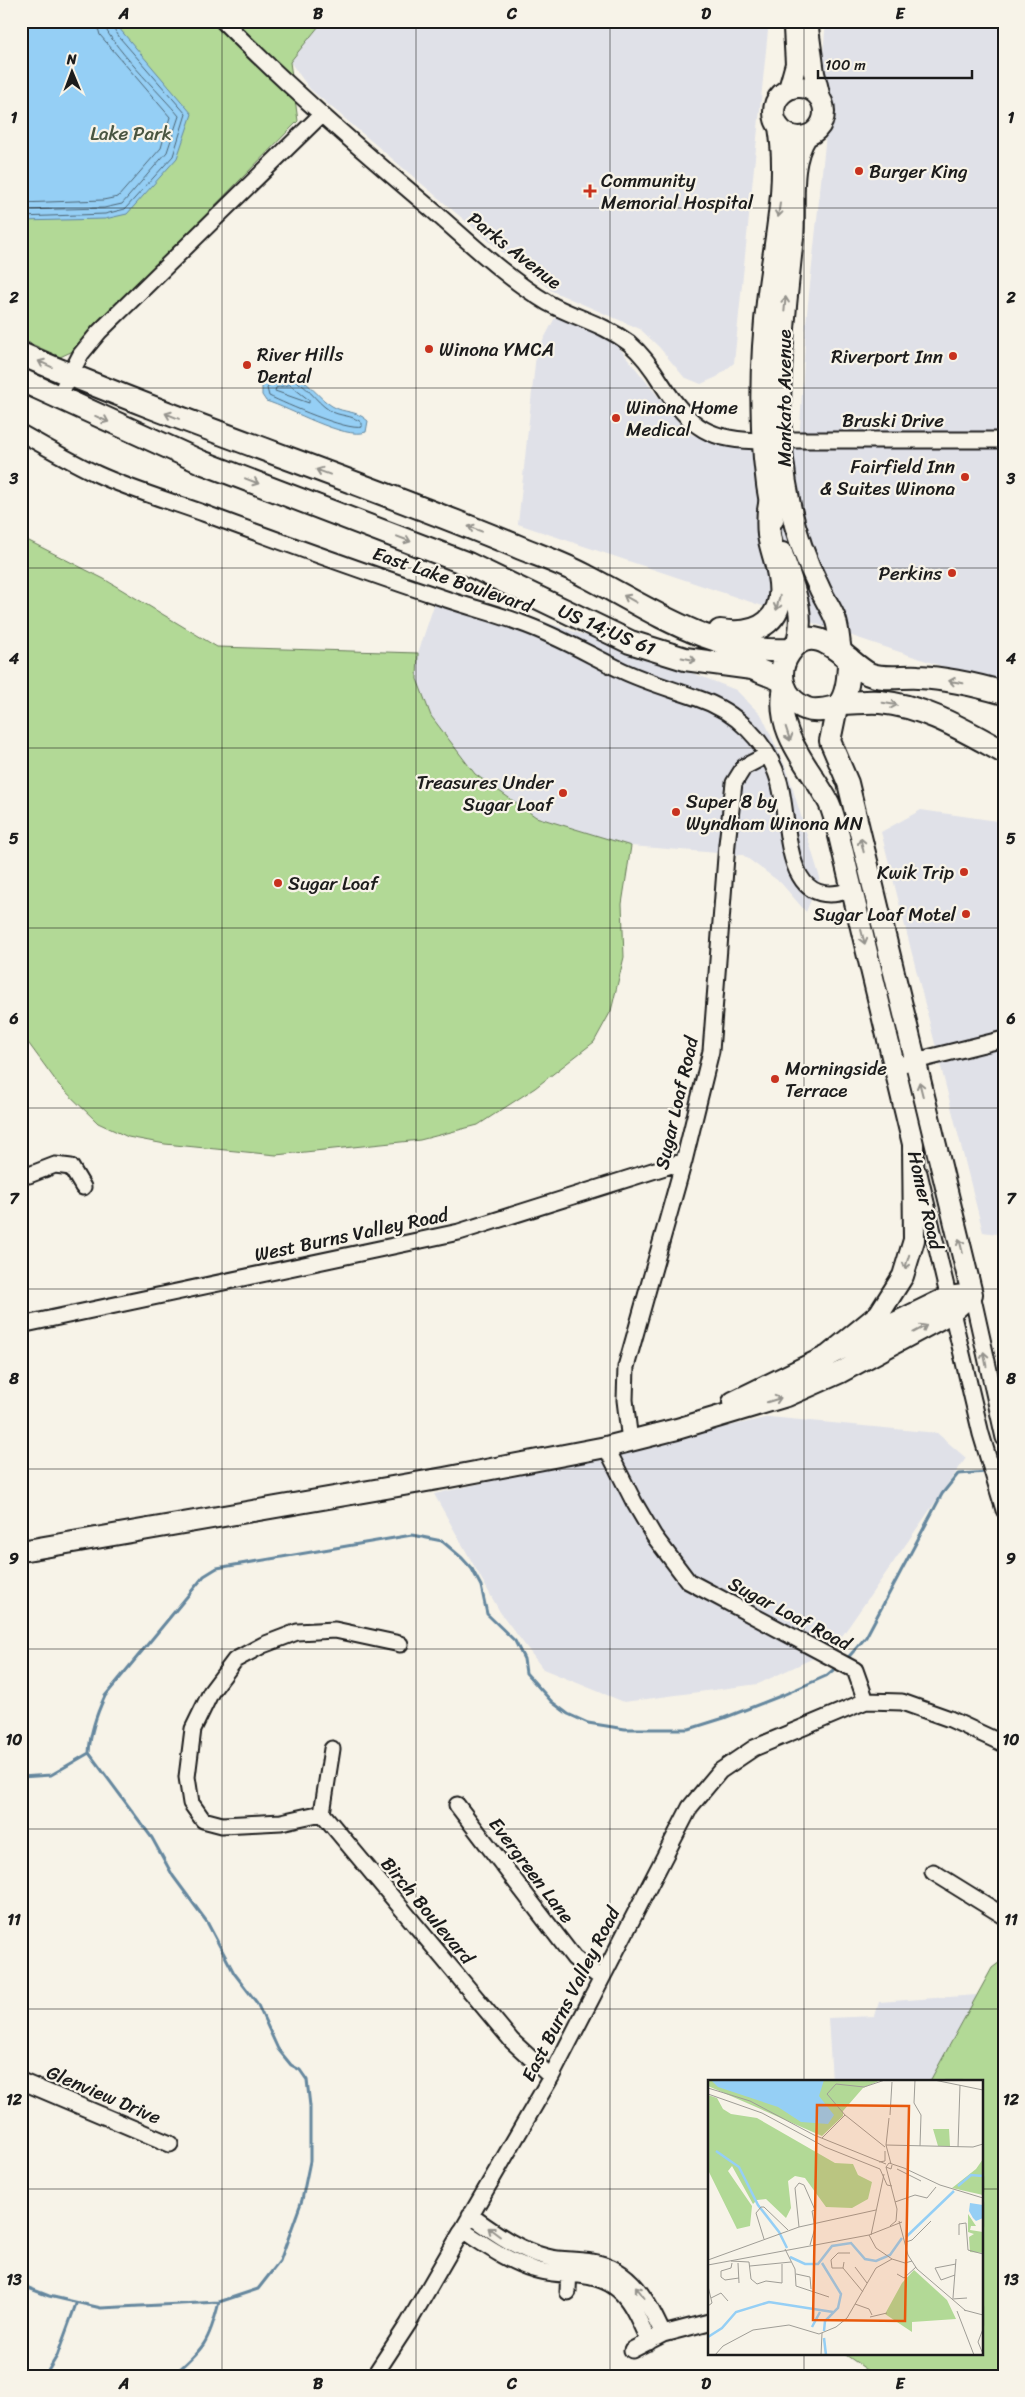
<svg xmlns="http://www.w3.org/2000/svg" width="1025" height="2397" viewBox="0 0 1025 2397" font-family="Sriracha,sans-serif">
	<rect width="100%" height="100%" fill="#f7f3e8"/>
	<filter id="ink" filterUnits="userSpaceOnUse"><feTurbulence type="fractalNoise" baseFrequency=".02" numOctaves="2"/><feDisplacementMap in="SourceGraphic" scale="10" xChannelSelector="R" yChannelSelector="G"/><feConvolveMatrix kernelMatrix="1 2 1 2 8 2 1 2 1" color-interpolation-filters="sRGB"/></filter>
	<g filter="url(#ink)">
		<!-- built -->
		<path fill="#e0e1e8" d="M323,21H769L734,363L717,377L701,384L684,377L659,347L640,329L552,291L502,252L310,89L290,62Z
			M826,21H1004V687L518,524L536,354L558,312L609,335L668,409L692,435L799,446L806,322L825,144L827,93L821,76Z
			M438,593L506,615L508,610L649,656L736,690L762,716L787,770L820,878L806,912L781,883L743,855L631,846L536,817L475,774L431,716L417,679L418,653Z
			M921,810L1004,822V1235L983,1232L881,832Z
			M769,1417L937,1433L966,1458L833,1649L758,1684L624,1702L543,1669L500,1612L434,1494Z
			M977,1995L930,2081H832L828,2018L875,2016L879,2002Z"/>
		<!-- green -->
		<path fill="#b2d996" stroke="#677a59" d="M21,21H323L290,62L298,121L71,352L60,357L21,339Z
			M21,537L104,579L217,647L418,653L417,679L431,716L475,774L536,817L631,846L622,904L624,957L611,1011L594,1042L535,1088L478,1125L420,1140L276,1155L165,1144L128,1137L98,1123L59,1085L21,1033Z
			M1004,1959V2376H876L843,2353H981V2081H930L992,1968Z"/>
		<!-- water -->
		<path fill="#95cff5" stroke="#65879e" d="M21,21H113L192,114L177,158L127,214L105,219L21,221Z
			M292,374C309,381 317,397 332,406C345,414 355,409 368,421L366,432C344,440 290,408 266,401L262,395V385L271,378Z"/>
		<g fill="none" stroke-linecap="round" stroke-linejoin="round">
			<!-- shore -->
			<path stroke="#4c6473" stroke-width="1" d="M21,203L103,200L118,197L161,148L170,117L100,35L96,21
				M21,210L104,208L122,204L167,152L179,116C165,98 104,39 103,21
				M21,217L105,214L125,209L173,156L186,114L120,38L109,21
				M291,379C307,384 315,401 329,410C339,417 352,414 362,423V427C346,431 286,404 269,396L267,388L273,382Z
				M290,385L309,400V403L275,391L276,388Z"/>
			<!-- stream -->
			<path stroke="#65879e" stroke-width="3" d="M996,1466L1004,1462
				M845,1661L866,1637L942,1494L958,1474L987,1472
				M21,1777L51,1775L89,1753
				M21,2285L49,2296L101,2308L219,2302L258,2289L280,2261L302,2200L310,2161V2106L307,2080L300,2070L291,2065L278,2049L257,2003L234,1973L207,1922L173,1876L152,1838L89,1753C90,1732 96,1715 105,1696L204,1576L217,1568L412,1535L442,1541L462,1558L472,1569L481,1586L487,1614L515,1641L524,1659L526,1673L552,1702L568,1714L588,1723L625,1729H689L724,1718L783,1695L826,1676L838,1666
				M21,2303L28,2288
				M45,2376L57,2356L76,2304
				M172,2376C204,2349 209,2342 219,2302"/>
			<!-- minor casing -->
			<g stroke="#1c1c1c" stroke-width="19">
				<path id="minor" d="M223,21C288,87 359,148 430,208C466,239 507,279 548,303C575,318 602,323 629,343C642,354 653,369 662,384C691,429 710,441 764,441L770,446
					M58,398L81,354L99,332L321,115
					M21,433C46,447 71,462 97,474C132,490 170,501 206,514C287,544 367,573 449,600C473,608 497,614 521,623C556,635 588,654 621,670C646,682 672,689 697,698C736,711 767,741 779,781C791,822 781,914 850,890
					M776,434L782,440H1004
					M895,1066L1004,1039
					M21,1173L29,1175L55,1165L71,1167L83,1187
					M919,1173L981,1434L1004,1510
					M972,1294L1004,1438
					M21,1325L459,1232L684,1161
					M630,1441L625,1400L626,1367L684,1161L711,1051L727,844L734,783L744,767L767,755
					M606,1447L634,1502L654,1536L688,1581L855,1670L866,1701L902,1702L950,1719L1004,1744
					M332,1749L322,1813L512,2041L551,2077
					M457,1805L574,1958L601,1978
					M322,1813L281,1822L222,1825L203,1820L191,1803L187,1777L193,1729L211,1692L235,1660L263,1645L297,1632L335,1630L400,1644
					M933,1872L1004,1916
					M21,2081L170,2144
					M470,2215C494,2232 518,2250 547,2257C562,2261 577,2259 592,2262C632,2268 648,2302 663,2334
					M462,2230C484,2244 507,2261 533,2269C547,2274 563,2274 579,2275C624,2279 632,2305 649,2342
					M568,2292L569,2264
					M632,2350L663,2334L709,2322
					M374,2376L408,2324L551,2077L690,1807L720,1771L754,1748L866,1701"/>
			</g>
			<!-- major casing -->
			<g stroke="#1c1c1c" stroke-width="24">
				<path id="major" d="M807,21L814,73L820,98
					M774 112a25 25 0 1 1 50 0a25 25 0 1 1-50 0Z
					M789,89L796,64L794,28
					M806,137C788,166 796,204 793,237C784,326 771,417 790,505C796,534 806,561 819,587C824,599 832,609 836,621C839,631 839,641 841,651
					M773,520C758,447 759,367 768,293C775,238 788,182 779,127
					M782,553C792,584 807,612 796,645
					M784,687C774,733 809,765 829,803C834,814 837,828 840,840L913,1144L914,1240L903,1276L879,1314L825,1358
					M837,707L830,741L848,783L972,1294
					M733,1402L948,1297L972,1294
					M21,1551L444,1478L606,1447L677,1429L787,1396L841,1372L951,1313L972,1294"/>
			</g>
			<!-- highway casing -->
			<g stroke="#1c1c1c" stroke-width="26">
				<path id="highway" d="M21,354C185,425 356,479 521,548C543,557 566,565 586,576C650,609 714,655 790,650
					M21,380L201,462L468,564L630,642L685,659L752,668L782,680
					M720,631C760,637 787,619 779,576C777,562 771,549 769,535C768,524 768,514 770,504
					M849,659C849,674 848,696 837,707C828,709 816,712 807,709C783,700 775,673 789,653C815,615 848,664 869,674C883,680 903,676 918,677C947,678 976,685 1004,693
					M841,703C854,703 867,701 880,702C925,706 965,731 1004,752"/>
			</g>
			<!-- minor -->
			<use href="#minor" stroke="#f7f3e8" stroke-width="15"/>
			<!-- major -->
			<use href="#major" stroke="#f7f3e8" stroke-width="20"/>
			<!-- highway -->
			<use href="#highway" stroke="#f7f3e8" stroke-width="22"/>
		</g>
		<!-- one-way arrows -->
		<defs><path id="oneway-shaft" d="M-6 0H5M1.5-3L5.5 0L1.5 3" fill="none" stroke-width="1.6" stroke-linecap="round" stroke-linejoin="round" transform="scale(1.25)"/></defs>
		<g stroke="#94928c">
			<use href="#oneway-shaft" transform="translate(779 210) rotate(98)"/>
			<use href="#oneway-shaft" transform="translate(785 304) rotate(-85)"/>
			<use href="#oneway-shaft" transform="translate(45 364) rotate(-156)"/>
			<use href="#oneway-shaft" transform="translate(172 416) rotate(-158)"/>
			<use href="#oneway-shaft" transform="translate(102 419) rotate(24)"/>
			<use href="#oneway-shaft" transform="translate(323 472) rotate(-160)"/>
			<use href="#oneway-shaft" transform="translate(252 481) rotate(21)"/>
			<use href="#oneway-shaft" transform="translate(475 529) rotate(-159)"/>
			<use href="#oneway-shaft" transform="translate(404 539) rotate(21)"/>
			<use href="#oneway-shaft" transform="translate(630 599) rotate(-151)"/>
			<use href="#oneway-shaft" transform="translate(778 603) rotate(103)"/>
			<use href="#oneway-shaft" transform="translate(689 659) rotate(11)"/>
			<use href="#oneway-shaft" transform="translate(956 682) rotate(-170)"/>
			<use href="#oneway-shaft" transform="translate(890 704) rotate(10)"/>
			<use href="#oneway-shaft" transform="translate(788 734) rotate(72)"/>
			<use href="#oneway-shaft" transform="translate(862 845) rotate(-103)"/>
			<use href="#oneway-shaft" transform="translate(863 937) rotate(75)"/>
			<use href="#oneway-shaft" transform="translate(921 1089) rotate(-104)"/>
			<use href="#oneway-shaft" transform="translate(961 1246) rotate(-104)"/>
			<use href="#oneway-shaft" transform="translate(907 1262) rotate(107)"/>
			<use href="#oneway-shaft" transform="translate(920 1329) rotate(-28)"/>
			<use href="#oneway-shaft" transform="translate(985 1359) rotate(-101)"/>
			<use href="#oneway-shaft" transform="translate(774 1400) rotate(-17)"/>
			<use href="#oneway-shaft" transform="translate(494 2232) rotate(-143)"/>
			<use href="#oneway-shaft" transform="translate(640 2292) rotate(-127)"/>
		</g>
	</g>
	<!-- grid -->
	<path fill="none" stroke="#1c1c1c" stroke-width="1" stroke-opacity="0.55" d="M222,21V2376M416,21V2376M610,21V2376M804,21V2081M21,208H1004M21,388H1004M21,568H1004M21,748H1004M21,928H1004M21,1108H1004M21,1289H1004M21,1469H1004M21,1649H1004M21,1829H1004M21,2009H1004M21,2189H709M981,2189H1004M804,2353V2376"/>
	<!-- markers -->
	<g fill="#c8321e" stroke="#f7f3e8" stroke-width="2">
		<circle cx="859" cy="171" r="5"/>
		<path d="M587.5 183.5h5v5h5v5h-5v5h-5v-5h-5v-5h5z"/>
		<circle cx="429" cy="349" r="5"/>
		<circle cx="953" cy="356" r="5"/>
		<circle cx="247" cy="365" r="5"/>
		<circle cx="616" cy="418" r="5"/>
		<circle cx="965" cy="477" r="5"/>
		<circle cx="952" cy="573" r="5"/>
		<circle cx="563" cy="793" r="5"/>
		<circle cx="676" cy="812" r="5"/>
		<circle cx="964" cy="872" r="5"/>
		<circle cx="278" cy="883" r="5"/>
		<circle cx="966" cy="914" r="5"/>
		<circle cx="775" cy="1079" r="5"/>
	</g>
	<g text-anchor="middle" stroke-width="4.5" stroke-linejoin="round" paint-order="stroke">
		<!-- park labels -->
		<g font-size="19" fill="#495541" stroke="#f7f3e8">
			<text x="131" y="140">Lake Park</text>
		</g>
		<!-- poi labels -->
		<g font-size="19" fill="#1c1c1c" stroke="#f7f3e8" text-anchor="start">
			<text x="869" y="178">Burger King</text>
			<text x="601" y="187">Community<tspan x="601" dy="22">Memorial Hospital</tspan></text>
			<text x="439" y="356">Winona YMCA</text>
			<text x="257" y="361">River Hills<tspan x="257" dy="22">Dental</tspan></text>
			<text x="943" y="363" text-anchor="end">Riverport Inn</text>
			<text x="626" y="414">Winona Home<tspan x="626" dy="22">Medical</tspan></text>
			<text x="955" y="473" text-anchor="end">Fairfield Inn<tspan x="955" dy="22">&amp; Suites Winona</tspan></text>
			<text x="942" y="580" text-anchor="end">Perkins</text>
			<text x="553" y="789" text-anchor="end">Treasures Under<tspan x="553" dy="22">Sugar Loaf</tspan></text>
			<text x="686" y="808">Super 8 by<tspan x="686" dy="22">Wyndham Winona MN</tspan></text>
			<text x="954" y="879" text-anchor="end">Kwik Trip</text>
			<text x="288" y="890">Sugar Loaf</text>
			<text x="956" y="921" text-anchor="end">Sugar Loaf Motel</text>
			<text x="785" y="1075">Morningside<tspan x="785" dy="22">Terrace</tspan></text>
		</g>
		<!-- street labels -->
		<g font-size="19" fill="#1c1c1c" stroke="#f7f3e8">
			<text transform="translate(515 250) rotate(38)" y="7">Parks Avenue</text>
			<text transform="translate(784 398) rotate(-90)" y="7">Mankato Avenue</text>
			<text x="893" y="427">Bruski Drive</text>
			<text transform="translate(453 579) rotate(19)" y="7">East Lake Boulevard</text>
			<text transform="translate(607 629) rotate(23)" y="7">US 14;US 61</text>
			<text transform="translate(676 1103) rotate(-77)" y="7">Sugar Loaf Road</text>
			<text transform="translate(926 1200) rotate(77)" y="7">Homer Road</text>
			<text transform="translate(351 1234) rotate(-12)" y="7">West Burns Valley Road</text>
			<text transform="translate(790 1613) rotate(28)" y="7">Sugar Loaf Road</text>
			<text transform="translate(532 1870) rotate(53)" y="7">Evergreen Lane</text>
			<text transform="translate(428 1910) rotate(50)" y="7">Birch Boulevard</text>
			<text transform="translate(570 1994) rotate(-63)" y="7">East Burns Valley Road</text>
			<text transform="translate(104 2094) rotate(23)" y="7">Glenview Drive</text>
		</g>
	</g>
	<!-- overview -->
	<g transform="translate(708 2080)">
		<rect width="275" height="275" fill="#f7f3e8"/>
		<path d="M0,0H173L155,8L135,31V36L114,56L0,6ZM0,15L9,18L15,29L23,34L49,38L127,83L145,84L150,95L164,102L160,119L144,128L118,127L97,98L87,96L80,101L83,128L78,138L58,119L49,120L45,124L24,86L20,91L44,126L42,146L29,149L0,90ZM225,49H241L242,66H230ZM275,79V115L244,108L268,89ZM260,134L268,146H263L262,150L275,152V173L262,172L261,157L266,154L260,152ZM206,190L239,220L248,239L204,242V252L177,234L194,203Z" fill="#b2d996"/>
		<path d="M3,0H116L111,16L126,35L120,44L93,42L70,27L10,7ZM262,123L275,125V138L268,141L265,138L261,131Z" fill="#95cff5"/>
		<path fill="none" stroke="#95cff5" stroke-width="2.5" d="M8,71L31,87L50,125L71,152L79,168M250,106L263,95L275,96M198,157L246,111M82,177L97,184H110L124,166L143,163L157,179L168,181L182,175L194,158M114,183L133,214L130,228L117,241L116,251M104,247L112,232M0,257L14,248L28,232L61,222L125,232M116,258L118,275"/>
		<path fill="none" stroke="#9f9d96" stroke-width="1" d="M177,0L156,7L128,4L119,14L137,35L177,67M207,0L206,23L213,35L212,66M226,0L275,10M0,8L42,21L106,55L178,84M0,14L54,33L117,67L172,89L179,105L184,106M182,35L184,2M181,38L178,65L183,84M114,58L137,35M178,65L265,67L275,64M250,67L252,5M171,82L177,81V71M184,85L183,89L178,87L181,83L196,88L232,105L275,118M178,87L189,129L188,141L182,146M189,89L213,101M187,122L207,115L219,118L228,107M191,141L200,175L209,189L258,231M91,147L87,108L91,103L96,105L107,130L104,131L107,148L102,165M161,155L168,168L184,179L197,183L204,181M163,155L176,94M251,155V144L258,143L260,170L275,174M56,159L48,133L53,127H56L80,150M198,162L204,160L223,141M77,169L87,189L88,206L121,217M0,180L91,147L168,130M23,181L41,182L43,199L49,204L58,201L74,203V184M136,182L135,188L155,212M24,183L23,188L13,191V197L17,200L31,198M30,183L31,203M0,185L161,155L194,142M42,186L83,182M147,187L159,203M135,188H124L123,180L130,173H142M88,194L102,197L103,209M189,194L196,198L208,187M247,195L233,200L227,188L248,184M0,206L4,223L0,226M3,218L13,213L20,221M245,218L248,179M244,219L259,218M147,224L161,229L164,235M256,230L275,235M249,231L266,275M162,237L179,233M275,249L270,262L275,274M7,275L15,266L45,250L81,245L111,254L128,247L139,238L168,188L184,179M113,275L114,253"/>
		<path fill="#e8590c" fill-opacity="0.15" stroke="#e8590c" stroke-width="2.5" d="M109,25L201,26L197,241L105,240Z"/>
		<rect width="275" height="275" fill="none" stroke="#1c1c1c" stroke-width="2.5"/>
	</g>
	<!-- margin -->
	<rect width="1025" height="2397" fill="none" stroke="#f7f3e8" stroke-width="55"/>
	<!-- north arrow -->
	<g transform="translate(72 72) rotate(359)" stroke="#f7f3e8" stroke-width="4" paint-order="stroke">
	<path d="M0-4L9 19L0 12L-9 19Z" fill="#1c1c1c"/>
	<text y="-8" font-size="14" font-weight="bold" text-anchor="middle" fill="#1c1c1c">N</text>
	</g>
	<!-- scale -->
	<path d="M818 70v8h154v-8" fill="none" stroke="#1c1c1c" stroke-width="2.5"/>
	<text x="825" y="70" font-size="15" fill="#1c1c1c" stroke="#f7f3e8" stroke-width="4" paint-order="stroke">100 m</text>
	<rect x="28" y="28" width="970" height="2342" fill="none" stroke="#1c1c1c" stroke-width="2"/>
	<g font-size="16" text-anchor="middle" font-weight="bold" fill="#1c1c1c">
		<text x="124" y="19">A</text>
		<text x="318" y="19">B</text>
		<text x="512" y="19">C</text>
		<text x="706" y="19">D</text>
		<text x="900" y="19">E</text>
		<text x="14" y="123">1</text>
		<text x="1011" y="123">1</text>
		<text x="14" y="303">2</text>
		<text x="1011" y="303">2</text>
		<text x="14" y="484">3</text>
		<text x="1011" y="484">3</text>
		<text x="14" y="664">4</text>
		<text x="1011" y="664">4</text>
		<text x="14" y="844">5</text>
		<text x="1011" y="844">5</text>
		<text x="14" y="1024">6</text>
		<text x="1011" y="1024">6</text>
		<text x="14" y="1204">7</text>
		<text x="1011" y="1204">7</text>
		<text x="14" y="1384">8</text>
		<text x="1011" y="1384">8</text>
		<text x="14" y="1564">9</text>
		<text x="1011" y="1564">9</text>
		<text x="14" y="1745">10</text>
		<text x="1011" y="1745">10</text>
		<text x="14" y="1925">11</text>
		<text x="1011" y="1925">11</text>
		<text x="14" y="2105">12</text>
		<text x="1011" y="2105">12</text>
		<text x="14" y="2285">13</text>
		<text x="1011" y="2285">13</text>
		<text x="124" y="2389">A</text>
		<text x="318" y="2389">B</text>
		<text x="512" y="2389">C</text>
		<text x="706" y="2389">D</text>
		<text x="900" y="2389">E</text>
	</g>
</svg>
